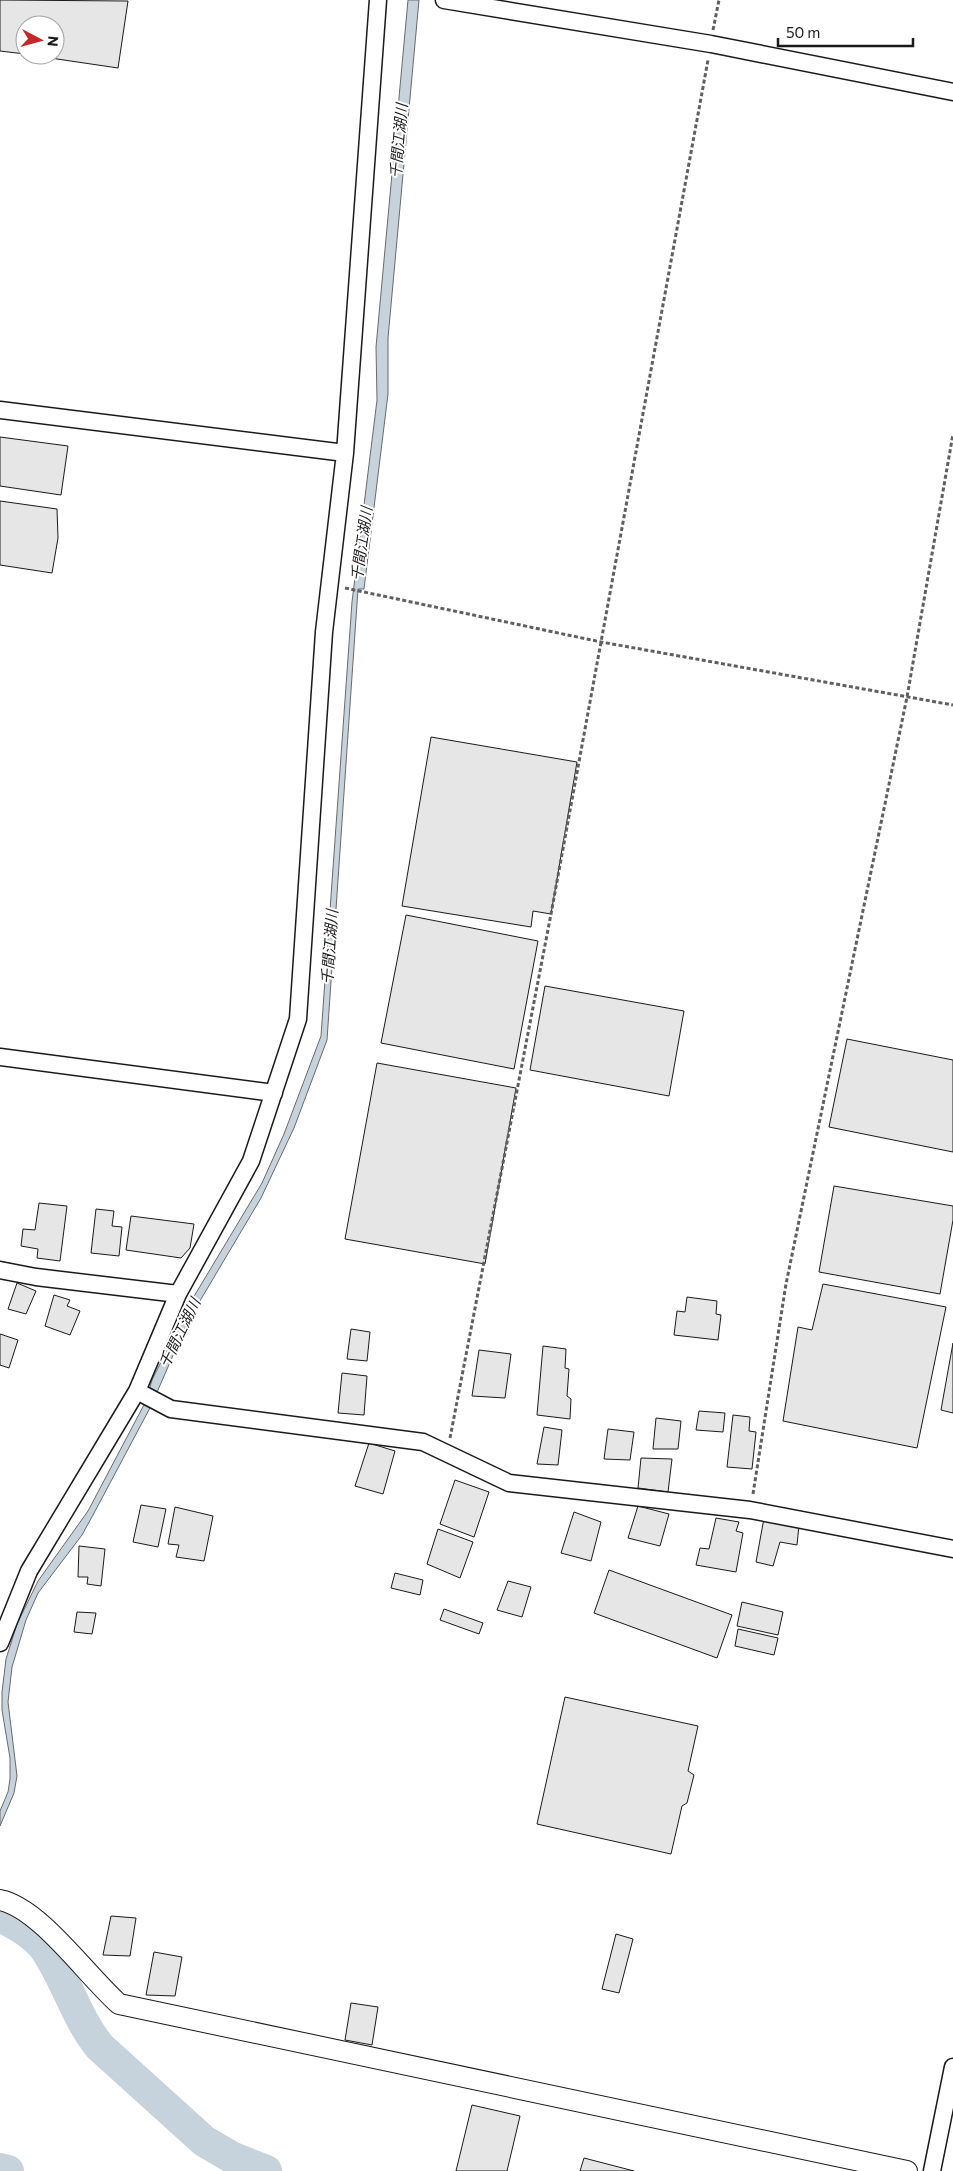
<svg xmlns="http://www.w3.org/2000/svg" width="953" height="2171" viewBox="0 0 953 2171" font-family="Commissioner,'Noto Sans JP',sans-serif">
	<rect width="100%" height="100%" fill="#fff"/>
	<!-- water -->
	<path fill="#c6d2dc" stroke="#6a6a6a" d="M408,0H419L388,338V394L364,589H358L327,1040L294,1128L261,1198L188,1321L151,1406L93,1515L82,1535L38,1593L26,1620L12,1667L8,1702L17,1776L14,1793L0,1826V1811L8,1792L10,1779V1758L2,1710V1692L6,1659L17,1624L38,1581L88,1511L146,1401L152,1380L193,1298L262,1183L284,1134L321,1036L352,602L377,400L376,347Z"/>
	<g fill="none" stroke-linecap="round" stroke-linejoin="round">
		<!-- river -->
		<path stroke="#c6d2dc" stroke-width="32" d="M0,1916C16,1924 36,1935 46,1950C67,1981 76,2018 100,2047L204,2141L233,2158L266,2171
			M0,2169L8,2171"/>
	</g>
	<!-- building -->
	<path fill="#e6e6e6" stroke="#1a1a1a" d="M0,0L128,1L118,68L30,55H55V25H25V54L0,51Z
		M0,437L68,446L61,495L0,486Z
		M0,501L57,509L58,538L52,573L0,565Z
		M431,737L577,762L551,914L533,911L531,927L402,906Z
		M406,915L538,941L514,1069L381,1043Z
		M545,986L684,1011L669,1096L530,1070Z
		M847,1039L953,1060V1152L829,1127Z
		M377,1063L516,1088L485,1264L345,1239Z
		M834,1186L953,1206V1220L940,1294L819,1272Z
		M39,1203L67,1206L60,1261L37,1258L38,1249L21,1246L23,1229L35,1230Z
		M96,1209L114,1211L112,1226L122,1227L119,1256L91,1253Z
		M131,1216L194,1224L190,1248L181,1258L126,1250Z
		M17,1283L36,1291L26,1314L8,1309Z
		M823,1284L946,1307L917,1448L783,1421L798,1327L812,1330Z
		M54,1295L70,1300L67,1306L80,1311L70,1335L45,1326Z
		M687,1297L717,1301L716,1314L721,1315L718,1340L674,1335L677,1311L685,1312Z
		M351,1329L370,1332L367,1361L347,1359Z
		M0,1334L18,1340L9,1368L0,1365Z
		M953,1343V1413L941,1410Z
		M543,1346L566,1349L565,1368L569,1369L567,1396L571,1399L570,1419L537,1415Z
		M479,1350L511,1354L505,1398L472,1396Z
		M342,1373L367,1376L364,1415L338,1413Z
		M699,1411L725,1413L723,1432L696,1430Z
		M733,1415L750,1417L749,1431L756,1432L752,1469L727,1467Z
		M656,1418L681,1421L678,1449H653Z
		M544,1427L562,1430L558,1465L537,1464Z
		M608,1429L634,1432L630,1460L604,1459Z
		M369,1443L395,1451L383,1494L355,1486Z
		M641,1458L672,1459L668,1492L638,1488Z
		M455,1480L489,1492L474,1537L440,1524Z
		M141,1505L166,1509L158,1547L133,1542Z
		M638,1506L669,1514L660,1546L628,1538Z
		M175,1507L213,1516L204,1561L176,1557L179,1545L168,1544Z
		M574,1512L601,1522L591,1561L561,1553Z
		M716,1518L739,1522L736,1531L743,1533L736,1572L696,1565L700,1548L709,1549Z
		M764,1518L799,1525L797,1545L780,1542L773,1566L756,1562Z
		M438,1529L473,1542L460,1578L427,1564Z
		M79,1546L105,1549L101,1586L87,1584L88,1577H78Z
		M609,1570L732,1615L717,1658L594,1613Z
		M395,1573L423,1580L420,1595L391,1588Z
		M508,1581L531,1587L522,1617L497,1610Z
		M742,1602L783,1612L778,1635L737,1626Z
		M444,1609L483,1623L479,1634L440,1620Z
		M77,1612L96,1613L92,1634L74,1632Z
		M738,1629L778,1638L774,1655L735,1646Z
		M565,1697L698,1726L688,1771L694,1775L687,1803L682,1806L671,1854L537,1824Z
		M111,1916L136,1918L130,1956L103,1955Z
		M616,1934L633,1939L619,1993L602,1989Z
		M154,1952L182,1957L175,1996L146,1995Z
		M351,2003L378,2007L372,2045L345,2040Z
		M472,2105L520,2116L507,2171H456Z
		M584,2158L634,2171H580Z"/>
	<g fill="none" stroke-linecap="round" stroke-linejoin="round">
		<!-- minor casing -->
		<g stroke="#1a1a1a" stroke-width="19">
			<path id="minor" d="M444,0L711,44L953,92
				M0,410L345,453
				M0,1057L274,1093
				M0,1270L36,1277L178,1294
				M137,1391L171,1409L423,1442L509,1483L750,1510L953,1549
				M0,1643L29,1571L137,1391L178,1294L251,1161L298,1019L324,632L345,453L378,0
				M932,2171L953,2067"/>
		</g>
		<!-- tertiary casing -->
		<g stroke="#1a1a1a" stroke-width="22">
			<path id="tertiary" d="M0,1900C40,1908 87,1976 119,2004L907,2171"/>
		</g>
		<!-- path -->
		<path stroke="#5f5f5f" stroke-width="3" stroke-dasharray="4 2.5" stroke-linecap="butt" d="M713,30L719,0
			M345,588L601,642L953,705
			M450,1438L551,914L708,60
			M753,1494L786,1284L907,697L953,434"/>
		<!-- minor -->
		<use href="#minor" stroke="#fff" stroke-width="16"/>
		<!-- tertiary -->
		<use href="#tertiary" stroke="#fff" stroke-width="20"/>
	</g>
	<g text-anchor="middle" stroke-width="4" stroke-linejoin="round" paint-order="stroke">
		<!-- water labels -->
		<g font-size="15" font-style="italic" fill="#1a1a1a" stroke="#fff">
			<text transform="translate(399 141) rotate(-85)" y="5">千間江湖川</text>
			<text transform="translate(362 544) rotate(-82)" y="5">千間江湖川</text>
			<text transform="translate(330 947) rotate(-86)" y="5">千間江湖川</text>
			<text transform="translate(180 1333) rotate(-64)" y="5">千間江湖川</text>
		</g>
	</g>
	<!-- north arrow -->
	<g transform="translate(40 40) rotate(96)"><circle r="24" fill="#ffffff" stroke="#a3a3a3"/>
	<path d="M0-4L9 19L0 12L-9 19Z" fill="#c62828"/>
	<text y="-8" font-size="14" font-weight="bold" text-anchor="middle" fill="#1a1a1a">N</text>
	</g>
	<!-- scale -->
	<path d="M778 38v8h135v-8" fill="none" stroke="#1a1a1a" stroke-width="2.5"/>
	<text x="786" y="38" font-size="15" fill="#1a1a1a" stroke="#ffffff" stroke-width="4" paint-order="stroke">50 m</text>
</svg>
